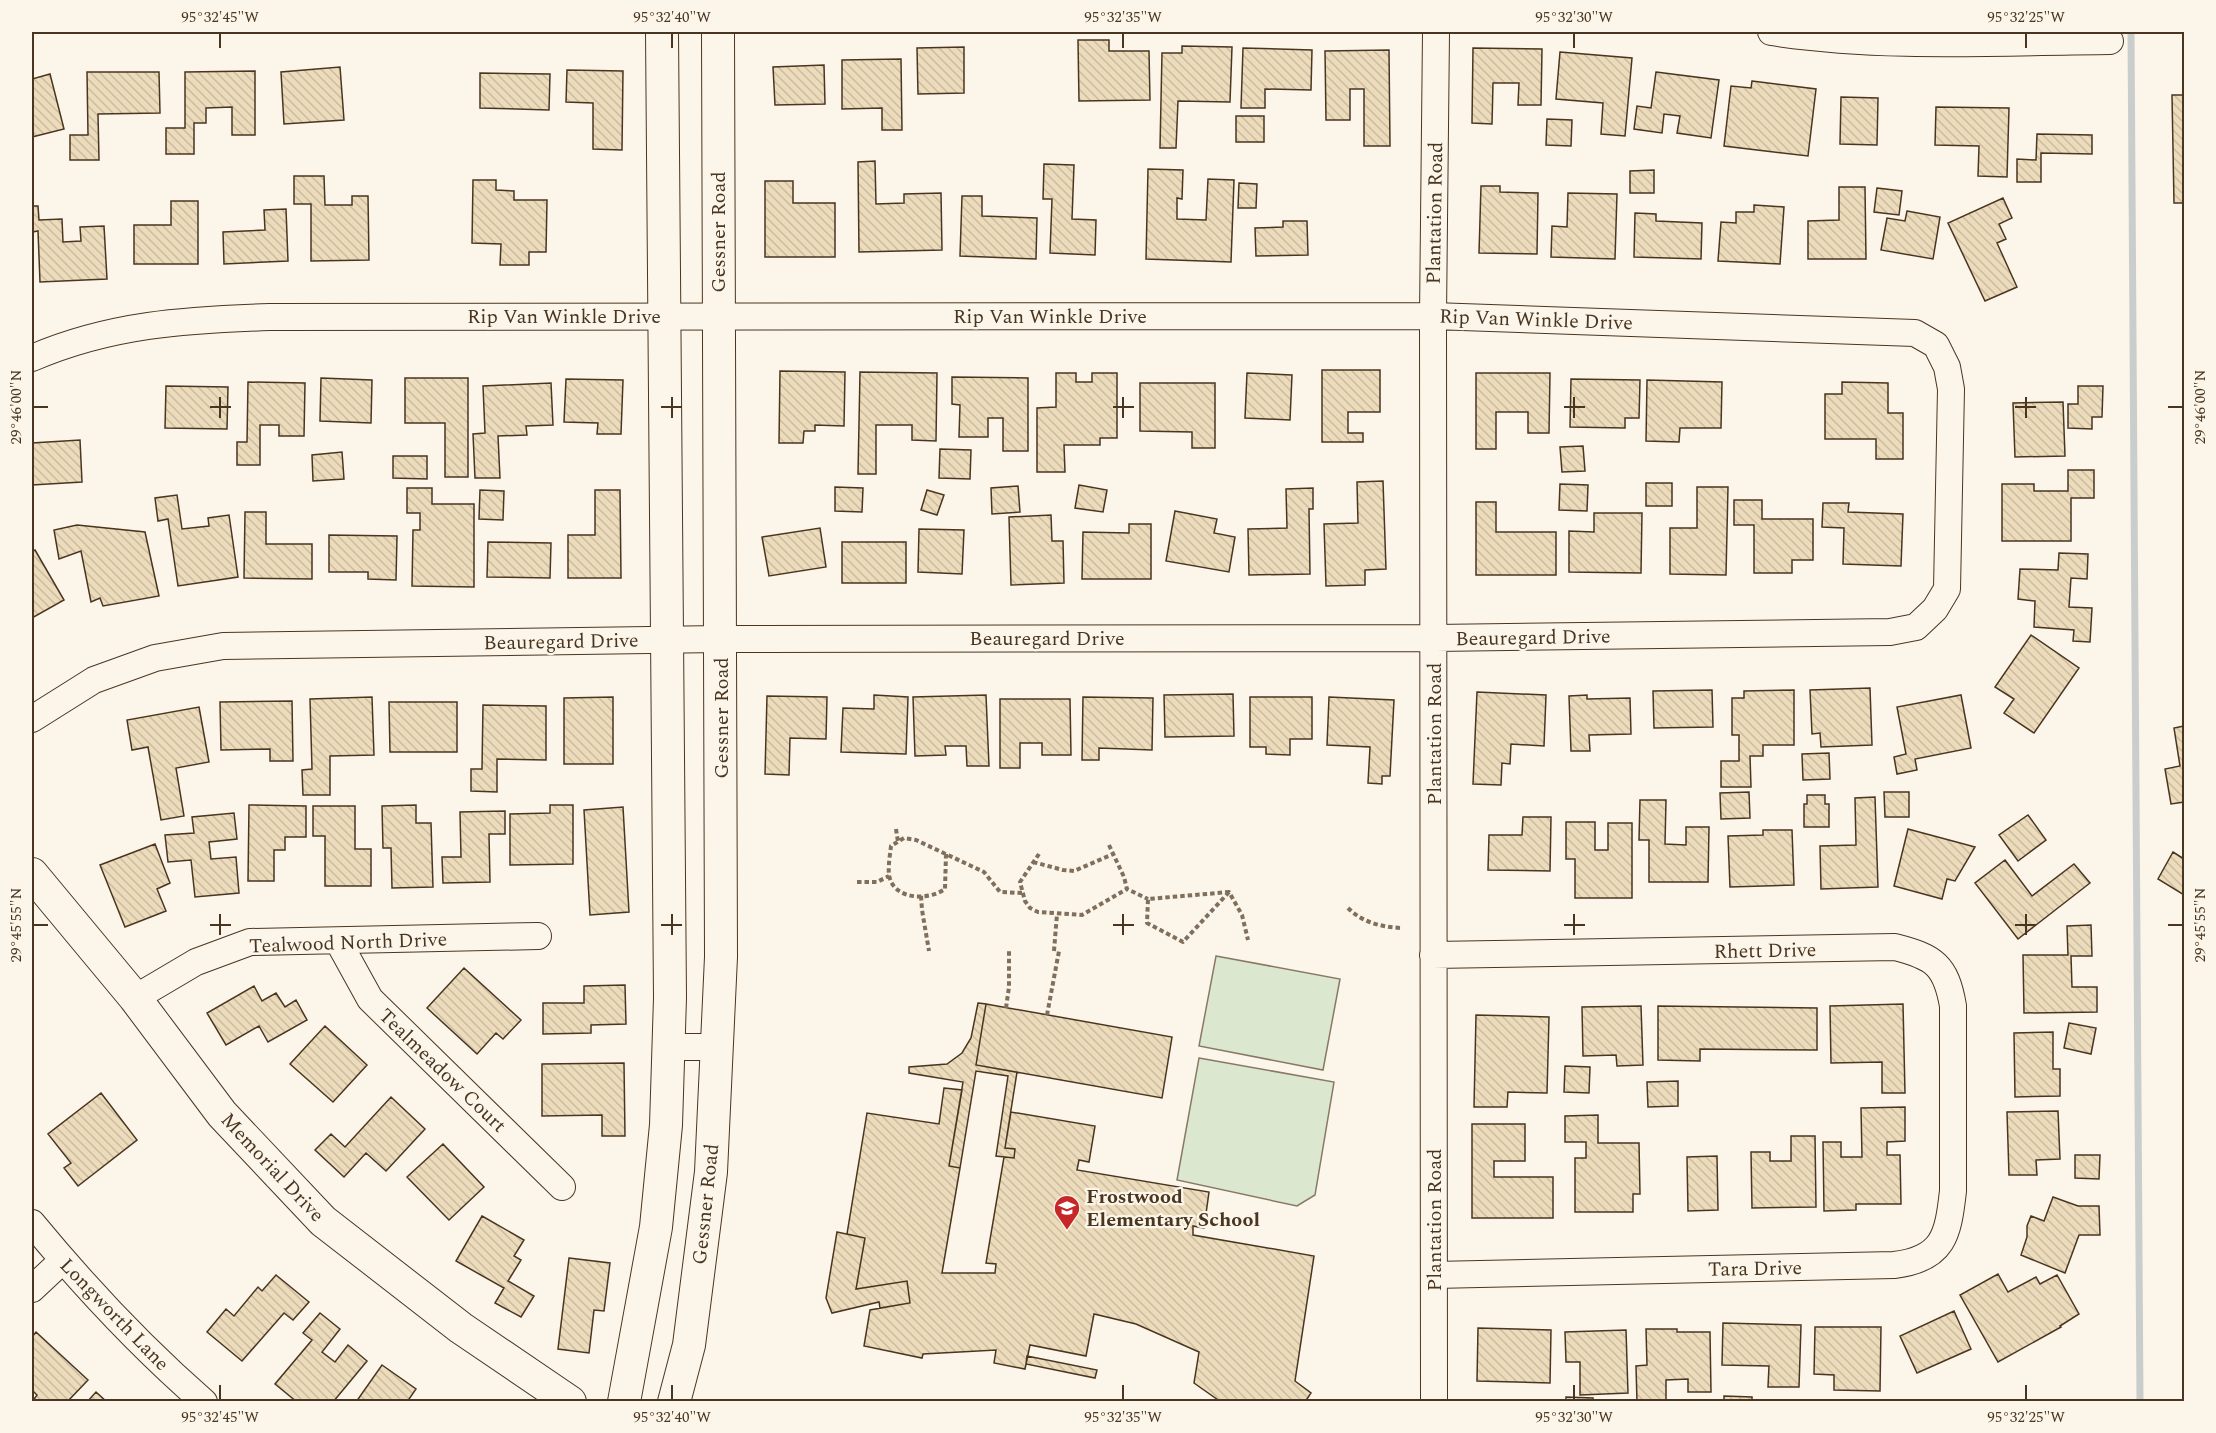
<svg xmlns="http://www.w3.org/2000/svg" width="2216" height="1433" viewBox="0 0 2216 1433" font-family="Spectral,serif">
	<defs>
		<pattern id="building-back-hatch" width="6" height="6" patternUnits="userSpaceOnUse" patternTransform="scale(1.5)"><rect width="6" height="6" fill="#ecdcbc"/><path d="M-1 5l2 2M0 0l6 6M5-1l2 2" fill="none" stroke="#ccbda1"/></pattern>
	</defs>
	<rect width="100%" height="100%" fill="#fbf6e9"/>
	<!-- park -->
	<path fill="#dce7d0" stroke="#887966" stroke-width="1.5" d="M1216,956L1340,979L1323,1070L1199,1046Z
		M1199,1058L1334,1082L1315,1195L1297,1206L1177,1180Z"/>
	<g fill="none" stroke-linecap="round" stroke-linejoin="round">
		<!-- stream -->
		<path stroke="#c9cecd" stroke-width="7" d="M2131,32L2140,1402"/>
	</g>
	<!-- building -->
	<path fill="url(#building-back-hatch)" stroke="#4a3520" stroke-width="1.5" d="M1078,40H1109V51H1149L1150,100L1079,101Z
		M1182,46L1232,47L1230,102L1178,101L1176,148H1160L1162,53H1182Z
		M964,47V93L918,94L917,48Z
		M1243,48L1312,50L1311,90L1265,89V108H1241Z
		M1473,48L1542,49L1541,105H1518L1519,83H1493L1492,124L1472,123Z
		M1389,50L1390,146H1364V89H1350V120H1326L1325,51Z
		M1560,52L1632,58L1625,136L1601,134L1603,103L1556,99Z
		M901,59L902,130H882V108L842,109V60Z
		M824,65L825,104L775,105L773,67Z
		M340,67L344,120L284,124L281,72Z
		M567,70L623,71L622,150L593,149V103L566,102Z
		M255,71V135H232V107L206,108V123H194V154H166V128H185V72Z
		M87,72H159L160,113L98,114L99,160H70V135H88Z
		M1656,72L1719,80L1711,138L1677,133L1680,116L1664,114L1662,133L1634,129L1637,106L1651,108Z
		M480,73L550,74L549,110L480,108Z
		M50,74L64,129L32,137V79Z
		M1752,81L1816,89L1808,156L1724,146L1731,86L1751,88Z
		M2172,95H2184V203H2174Z
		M1841,97L1878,98L1877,145L1840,144Z
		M1936,107L2009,108L2007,177L1978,176L1979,146L1935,145Z
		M1236,116H1264V142H1236Z
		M1547,119L1572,120L1571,146L1546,145Z
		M2037,134L2092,135V154L2041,153V182H2017V159L2036,160Z
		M875,161L876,204L904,203V194L941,193L942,250L859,252L858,162Z
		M1044,164L1074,165L1072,219L1096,220L1095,255L1050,253L1052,199H1043Z
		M1148,169L1183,170L1182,199L1177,198V219L1206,220L1208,179L1234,180L1231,262L1146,259Z
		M1654,170V193H1630V171Z
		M294,176H324L325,205H352V196H368L369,260L311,261V204H294Z
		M473,180H496V190L514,191V200H547L546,252H529V265H500L501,244L472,243Z
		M765,181H793V203H835V257H765Z
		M1239,183L1257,184L1256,208H1238Z
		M1481,186H1500V192L1538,193L1537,254L1479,253Z
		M1839,187H1865L1866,259H1808V221L1839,220Z
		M1877,188L1902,191L1899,215L1874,212Z
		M1568,193L1617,194L1615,259L1551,257L1552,226L1567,227Z
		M962,196H982V216L1037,218L1036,259L960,256Z
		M2003,198L2012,218L1999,224L2006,239L1997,243L2017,287L1985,301L1948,223Z
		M171,201H198V264H134V225H171Z
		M1754,205L1784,207L1780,264L1718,261L1721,222L1736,223V212H1754Z
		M32,206H38L39,220L62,219L63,242L81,241L80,227L104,226L107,279L40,282L38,231L32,232Z
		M286,209L288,261L224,264L223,232L265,230L264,210Z
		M1907,211L1940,217L1933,259L1881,250L1887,218L1905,221Z
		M1635,213L1656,214V221L1702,223L1701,259L1634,257Z
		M1283,221H1307L1308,255L1256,256L1255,228L1283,227Z
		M1322,370H1380V412H1348V433H1363V442H1322Z
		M780,371L845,372L844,426L815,425V431H804L803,443H779Z
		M860,372L937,373L936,441L912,440V425H876V474H858Z
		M1056,373H1076V382H1092V373H1117V438H1100V445H1064L1065,472H1037V408L1056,407Z
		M1247,373L1292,375L1290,420L1245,418Z
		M1476,373H1550L1549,433H1528V412H1496V449H1476Z
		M952,377L1028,378V451H1003V418H988V437H959L960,405L952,404Z
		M321,378L372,380L371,423L320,421Z
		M405,378H468V477H445V423H405Z
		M566,379L623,380L621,434H597L598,423L564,422Z
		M1571,379L1640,380L1639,418H1625V428L1570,427Z
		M1647,380L1722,382L1721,428H1680L1679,442L1646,441Z
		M248,382L305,383L304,436H279V425H260V465H237V442H247Z
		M1842,382L1888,383V413H1903V459H1876V439H1825V394H1842Z
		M551,383L553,425L526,426L527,435L498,436L500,478H475L473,434L485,433L483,386Z
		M1140,383H1215V448H1192V432L1140,431Z
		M166,386L228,387L227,429L165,428Z
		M2078,386H2103L2102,417H2092V429L2068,428V404H2078Z
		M2063,402L2065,456L2015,457L2013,403Z
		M80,440L82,482L32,485V443Z
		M1583,446L1585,471L1562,472L1560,447Z
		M940,449L971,450L970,479L939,478Z
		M342,452L344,479L313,481L312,455Z
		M393,456H427V479L393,478Z
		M2068,470H2094V498H2071V541H2002V484H2034V491H2068Z
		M1383,481L1386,569L1365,570V585L1326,586L1324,524L1358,523L1357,482Z
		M1646,483H1672V506H1646Z
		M1560,484L1588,485L1587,511L1559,510Z
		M1079,485L1107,490L1103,512L1075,508Z
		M1018,486L1020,512L992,514L991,488Z
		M835,487L863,488L862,512L835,511Z
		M1697,487H1728L1726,575L1670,574V528H1697Z
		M407,488H432V504H474V587L412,586L413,530H420V513H407Z
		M1313,488V509H1309L1310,574L1249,575L1248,529L1287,528L1286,489Z
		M480,490L504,491L503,520L479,519Z
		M595,490H620L621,578H568V535H595Z
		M927,490L944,495L937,515L921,510Z
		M177,495L182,529L209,526L208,518L229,515L238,577L178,586L168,519L158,521L155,498Z
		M1734,500H1762V519H1813V560H1792V573H1754V525H1734Z
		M1476,502H1496V532H1556V575H1476Z
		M1823,503H1849L1848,512L1903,514L1901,566L1843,564L1844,528L1822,527Z
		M1175,511L1217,519L1214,533L1235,537L1229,572L1166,561Z
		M245,512H266V544H312V579L244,578Z
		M1594,513H1642L1641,573L1569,572V531L1594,532Z
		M1051,515L1052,541H1063L1064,583L1011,585L1009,517Z
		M1129,524H1151V579H1082L1083,532L1129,533Z
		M77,525L145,532L159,596L103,606L100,598L91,602L81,551L59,559L54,530Z
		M820,528L826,567L769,576L762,537Z
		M919,529L964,530L962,574L918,572Z
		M329,535L397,536L396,580L368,579V572H329Z
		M488,542L551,543L550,578L487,577Z
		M842,542H906V583H842Z
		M35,550L64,600L32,618V552Z
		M2059,553L2088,554L2087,579L2071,578L2069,607L2092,608L2090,642L2073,641L2074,630L2034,627L2035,601L2018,599L2020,569L2058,570Z
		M2031,635L2079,668L2034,733L2004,713L2014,699L1995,687Z
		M1870,688L1872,745L1821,747L1820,733L1812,734L1810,690Z
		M1712,690L1713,727L1654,728L1653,691Z
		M1794,690V745H1763V756H1750L1751,787H1721V761H1739V735H1732V698H1744V691Z
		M1477,692L1546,695L1544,746L1511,744L1510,764L1502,763L1501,785L1473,784Z
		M1233,694L1234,736L1165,737L1164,695Z
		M874,695L908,697L906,754L841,752L843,708L874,709Z
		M986,695L989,766H967L966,746H945L946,755L915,756L913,697Z
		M1587,695V699L1630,698L1631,734L1589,735L1590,751H1571L1569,696Z
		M1961,695L1971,748L1915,759L1917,770L1897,774L1894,757L1906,754L1897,707Z
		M767,696L827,697L826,739L790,738L789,775L765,774Z
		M372,697L374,755L330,756V795H303L302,770L312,769L310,699Z
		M613,697V764H564V698Z
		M1083,697L1153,698L1152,750L1099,748V760H1082Z
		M1250,697H1312V739H1290V755L1266,754V747H1250Z
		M1329,697L1394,700L1390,776H1382V784L1368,783L1370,747L1327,745Z
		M1000,699H1070L1071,755H1042V743H1020V768H1000Z
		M292,701L293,761H270V749L221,750L220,702Z
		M389,702H457V752H390Z
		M483,705L546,706V760L497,759V792L471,791V769H482Z
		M199,707L209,762L176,768L184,816L161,820L148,747L132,750L127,720Z
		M2184,726V802L2171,804L2165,769L2180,766L2174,728Z
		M1829,753L1830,779L1803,780L1802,754Z
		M1749,792L1750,818L1721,819L1720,793Z
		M1884,792H1909V817H1885Z
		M1807,795H1825V804H1829V827H1804V804H1807Z
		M1875,797L1878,887L1821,889L1820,846L1856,845L1855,798Z
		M1640,800H1666L1665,844L1686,845V827H1709L1708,882H1649V840H1639Z
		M249,805L306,806V837H285V850H274V881H248Z
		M416,805V823H431L433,887L392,888L391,848H383L382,806Z
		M550,805H573V864L510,865V814L550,813Z
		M313,806H355V849H371V886H325V836H313Z
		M623,807L629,912L590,915L584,810Z
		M505,811V834H489L490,882L443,883L442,857H461L460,812Z
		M234,813L237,839L209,842L211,859L236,857L239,893L195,897L191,860L168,862L165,835L194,833L192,817Z
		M2028,815L2046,840L2018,861L1999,835Z
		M1523,817H1551L1550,871L1488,870L1489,835H1522Z
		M1566,822H1595V850H1608V823H1632V898H1575V859H1566Z
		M1908,829L1975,847L1955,881L1947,879L1942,899L1894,886Z
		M1763,830H1792L1794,885L1730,887L1728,836L1763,835Z
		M155,844L170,883L157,889L166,911L125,927L100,865Z
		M2173,852L2184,859V895L2158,879Z
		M2005,860L2032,896L2074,864L2090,883L2018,939L1975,883Z
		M2091,925L2092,956H2071L2072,987H2097V1012L2024,1013L2023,955H2068L2067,926Z
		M464,968L521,1020L503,1039L496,1033L477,1054L427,1008Z
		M625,985L626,1024L591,1025V1033L543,1034V1003H584V986Z
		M254,986L262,1001L276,993L285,1007L296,1000L307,1020L268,1042L259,1026L226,1045L207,1013Z
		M978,1003L986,1004L976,1065L1017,1072L1005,1148L1015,1149L1014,1158L996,1156L1008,1076L976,1071L960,1168L949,1166L963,1082L909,1073V1067L947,1064L962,1053L971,1038Z
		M986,1004L1172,1037L1162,1098L976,1065Z
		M1903,1004L1905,1093H1882V1062L1831,1063L1830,1006Z
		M1641,1006L1643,1065L1617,1066L1616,1055L1583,1056L1582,1007Z
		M1658,1006L1817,1008V1050L1700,1049V1061L1658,1060Z
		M1476,1015L1549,1017L1547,1093L1508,1092L1507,1107H1474Z
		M2069,1023L2096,1028L2091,1054L2064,1048Z
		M325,1026L367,1065L333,1102L290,1064Z
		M2053,1032V1069H2060V1096L2015,1097L2014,1033Z
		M624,1063L625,1136H602V1115L542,1116V1064Z
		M1565,1066L1590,1067L1589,1093L1564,1092Z
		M1678,1081V1106L1648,1107L1647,1082Z
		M944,1088L962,1090L949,1166L960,1168L942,1273H995L996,1264L986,1263L1004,1157L1014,1158L1015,1149L1005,1148L1011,1112L1095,1126L1089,1162L1079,1160L1077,1170L1209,1192L1204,1228L1193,1226V1235L1314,1256L1295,1381L1311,1393L1305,1402H1221L1194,1383L1199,1352L1136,1324L1094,1314L1086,1356L1030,1345L1025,1369L994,1363L996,1350L923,1354L922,1358L864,1346L870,1310L910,1303L907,1281L856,1289L865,1238L847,1234L867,1113L939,1124Z
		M101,1093L137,1140L78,1186L64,1168L71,1163L48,1134Z
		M391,1097L425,1129L386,1171L366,1153L344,1177L315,1150L331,1134L345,1147Z
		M1905,1107V1141L1887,1142V1155H1900L1901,1204H1856V1210L1824,1211L1823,1142H1841V1157H1862L1861,1108Z
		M2058,1111L2060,1159L2036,1160L2037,1175H2009L2007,1112Z
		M1598,1115V1143H1639L1640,1194H1633V1212H1575V1158H1586V1142H1565V1116Z
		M1472,1124H1525V1161H1494V1177H1553V1218H1472Z
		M1791,1136H1815L1816,1207L1752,1208L1751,1152H1770V1161H1791Z
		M443,1144L484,1187L449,1220L407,1177Z
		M2075,1155H2100L2099,1179L2075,1178Z
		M1717,1156L1718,1210L1688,1211L1687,1157Z
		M2053,1197L2078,1206H2099L2100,1235H2079L2065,1273L2021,1255L2027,1237V1226L2031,1216L2044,1221Z
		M482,1216L524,1240L514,1256L521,1260L508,1281L534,1296L521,1317L495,1303L504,1288L456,1261Z
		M837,1232L865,1238L856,1289L907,1281L910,1303L880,1308L879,1302L832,1313L826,1298Z
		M569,1258L610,1263L604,1311L594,1310L589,1353L558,1349Z
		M1998,1274L2008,1292L2036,1277L2040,1284L2057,1275L2079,1314L2060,1326L2061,1327L1998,1362L1960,1295Z
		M276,1275L309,1302L293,1320L284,1313L242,1361L207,1332L226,1309L234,1316L258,1287L262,1291Z
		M1954,1311L1971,1349L1917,1373L1900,1336Z
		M320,1313L340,1329L322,1352L335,1362L348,1345L367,1361L333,1402H297L275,1384L312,1340L303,1333Z
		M1723,1323L1801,1325L1799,1387H1768L1769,1366L1722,1365Z
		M1815,1327H1881L1880,1391L1834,1390V1375L1814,1374Z
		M1478,1328L1551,1330L1550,1383L1477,1381Z
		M1646,1329H1677V1332H1710L1711,1392H1688V1379L1666,1380V1402H1637L1636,1366L1647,1365Z
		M1626,1330L1628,1393L1580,1395V1362H1566L1565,1332Z
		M36,1332L88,1380L67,1402H32L37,1395L32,1390V1337Z
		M1027,1356L1097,1370L1095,1378L1026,1364Z
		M382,1365L416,1389L407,1402H356Z
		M96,1392L107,1402H87Z
		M1724,1396L1752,1397V1402H1724Z
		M1566,1397L1593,1398V1402H1566Z"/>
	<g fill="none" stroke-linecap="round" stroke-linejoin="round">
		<!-- minor casing -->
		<g stroke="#4a3520" stroke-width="28">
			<path id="minor" d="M1771,32C1883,49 1997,42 2110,41
				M32,358C111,324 185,320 270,317L1433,316L1915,333L1936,345L1947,367L1951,389L1947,589L1935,609L1916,627L1890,632L1435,638L720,639L223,646L155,658L94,680L32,719
				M338,941L370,999L562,1187
				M1433,955L1895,947C1934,957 1946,965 1953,1006V1191C1948,1235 1944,1259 1894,1265L1434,1275
				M135,998L196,962L250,942L538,936
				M668,1047H718
				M32,1223C84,1286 142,1348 204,1402
				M32,1289L63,1260
				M1434,1402L1433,316L1436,32"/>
		</g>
		<!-- major casing -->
		<g stroke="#4a3520" stroke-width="34">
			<path id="major" d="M32,874L135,998L222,1114L323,1221L461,1328L570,1402
				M624,1402L656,1227L666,1125L670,998L662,32
				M674,1402L689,1345L711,1172L721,957L718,32"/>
		</g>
		<!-- path -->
		<path stroke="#7f6f5c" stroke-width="4" stroke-dasharray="4.5 3" stroke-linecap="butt" d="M896,829L898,842
			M1109,845L1124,877L1127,889L1148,899
			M946,854L945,889C928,901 893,900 889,875C888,866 890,855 891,846L904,838L916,840L984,872L1000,892L1023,893
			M1039,854L1020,882L1025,901L1030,908L1038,912L1082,915L1127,889
			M1033,862L1063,870L1074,871L1113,854
			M857,882H877L889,876
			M1229,892L1183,942L1147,923L1148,899L1229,892L1242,915L1248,940
			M921,896L922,910L929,951
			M1348,908C1363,923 1382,927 1402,928
			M1054,951L1057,914
			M1006,1008L1009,987V951
			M1047,1015L1059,951"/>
		<!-- minor -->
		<use href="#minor" stroke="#fbf6e9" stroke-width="26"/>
		<!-- major -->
		<use href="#major" stroke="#fbf6e9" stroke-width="32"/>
	</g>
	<!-- ticks -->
	<path fill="none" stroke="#4a3520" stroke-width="2" d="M220,33V48M672,33V48M1123,33V48M1574,33V48M2026,33V48M220,397V418M672,397V418M1123,397V418M1574,397V418M2026,397V418M33,407H48M210,407H231M661,407H682M1113,407H1134M1564,407H1585M2015,407H2036M2168,407H2183M220,914V935M672,914V935M1123,914V935M1574,914V935M2026,914V935M33,925H48M210,925H231M661,925H682M1113,925H1134M1564,925H1585M2015,925H2036M2168,925H2183M220,1385V1400M672,1385V1400M1123,1385V1400M1574,1385V1400M2026,1385V1400"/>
	<!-- icons -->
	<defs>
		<g id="school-pin" transform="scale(1.35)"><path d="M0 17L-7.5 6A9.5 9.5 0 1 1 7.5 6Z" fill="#c62828" stroke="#fbf6e9"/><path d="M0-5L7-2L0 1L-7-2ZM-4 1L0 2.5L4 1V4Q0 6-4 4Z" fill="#fff"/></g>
	</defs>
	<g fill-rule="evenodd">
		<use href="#school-pin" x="1067" y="1208"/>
	</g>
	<g text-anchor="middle" stroke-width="4.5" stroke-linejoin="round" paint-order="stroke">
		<!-- street labels -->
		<g font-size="20" fill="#4a3520" stroke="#fbf6e9">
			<text transform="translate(1434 213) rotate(-89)" y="7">Plantation Road</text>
			<text transform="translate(718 232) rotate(-90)" y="7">Gessner Road</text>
			<text x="564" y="323">Rip Van Winkle Drive</text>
			<text x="1050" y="323">Rip Van Winkle Drive</text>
			<text transform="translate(1536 319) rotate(2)" y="7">Rip Van Winkle Drive</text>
			<text transform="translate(1533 637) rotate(-1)" y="7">Beauregard Drive</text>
			<text x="1047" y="645">Beauregard Drive</text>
			<text transform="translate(561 641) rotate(-1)" y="7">Beauregard Drive</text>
			<text transform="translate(721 718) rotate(-90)" y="7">Gessner Road</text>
			<text transform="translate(1434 734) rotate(-90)" y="7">Plantation Road</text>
			<text transform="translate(348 942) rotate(-2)" y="7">Tealwood North Drive</text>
			<text transform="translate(1765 950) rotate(-1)" y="7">Rhett Drive</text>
			<text transform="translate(443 1070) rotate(44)" y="7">Tealmeadow Court</text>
			<text transform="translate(273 1167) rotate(47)" y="7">Memorial Drive</text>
			<text transform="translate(705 1204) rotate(-84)" y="7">Gessner Road</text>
			<text transform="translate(1434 1220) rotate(-90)" y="7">Plantation Road</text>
			<text transform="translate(1755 1268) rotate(-1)" y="7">Tara Drive</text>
			<text transform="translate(115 1314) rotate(46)" y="7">Longworth Lane</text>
		</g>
		<!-- poi labels -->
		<g font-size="20" font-weight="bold" fill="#4a3520" stroke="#fbf6e9" text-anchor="start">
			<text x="1086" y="1203">Frostwood<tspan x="1086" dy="23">Elementary School</tspan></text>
		</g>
	</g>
	<!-- border -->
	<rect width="2216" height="1433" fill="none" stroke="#fbf6e9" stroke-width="66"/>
	<rect x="33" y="33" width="2150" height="1367" fill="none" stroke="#4a3520" stroke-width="2"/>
	<g font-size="15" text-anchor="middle" fill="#4a3520">
		<text x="220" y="22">95°32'45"W</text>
		<text x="672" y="22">95°32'40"W</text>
		<text x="1123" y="22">95°32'35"W</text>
		<text x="1574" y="22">95°32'30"W</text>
		<text x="2026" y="22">95°32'25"W</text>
		<text transform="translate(16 407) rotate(-90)" y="5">29°46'00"N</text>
		<text transform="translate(2200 407) rotate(-90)" y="5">29°46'00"N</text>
		<text transform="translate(16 925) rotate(-90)" y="5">29°45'55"N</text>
		<text transform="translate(2200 925) rotate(-90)" y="5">29°45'55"N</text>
		<text x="220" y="1422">95°32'45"W</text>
		<text x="672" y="1422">95°32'40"W</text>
		<text x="1123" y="1422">95°32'35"W</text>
		<text x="1574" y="1422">95°32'30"W</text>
		<text x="2026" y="1422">95°32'25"W</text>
	</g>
</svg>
